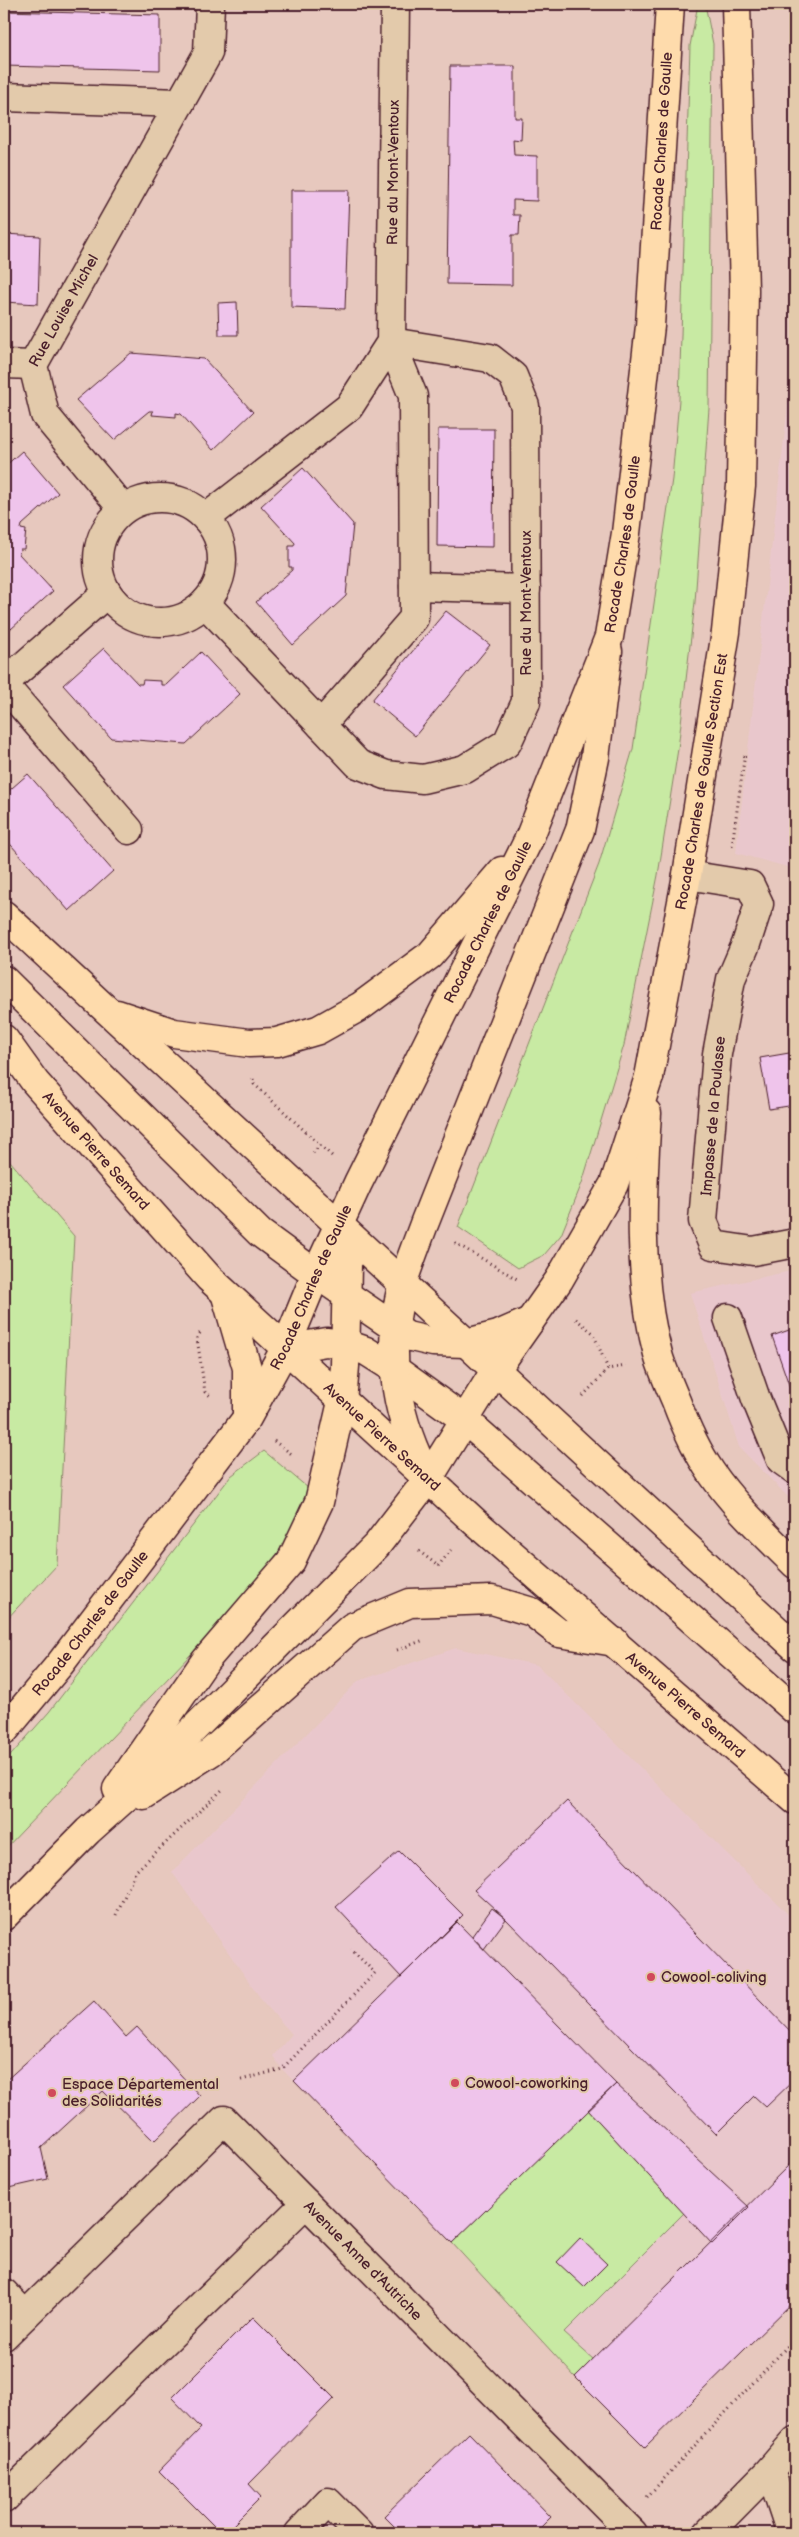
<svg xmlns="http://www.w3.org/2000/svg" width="799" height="2537" viewBox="0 0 799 2537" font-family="'Balsamiq Sans',sans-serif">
	<rect width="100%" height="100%" fill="#e7c8be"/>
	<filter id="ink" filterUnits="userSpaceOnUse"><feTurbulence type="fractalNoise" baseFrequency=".02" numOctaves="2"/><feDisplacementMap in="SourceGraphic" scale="10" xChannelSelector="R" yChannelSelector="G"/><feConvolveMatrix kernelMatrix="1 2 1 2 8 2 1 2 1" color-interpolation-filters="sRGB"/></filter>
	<g filter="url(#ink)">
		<!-- built -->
		<path fill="#e9c7cc" d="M795,344V869L736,853Z
			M795,1270V1504L739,1447L690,1293Z
			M456,1648L537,1665L795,1921V2300L645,2447L575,2377L452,2243L282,2069L273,2056L292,2034L264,2003L172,1872L358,1681Z"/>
		<!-- green -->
		<path fill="#c8eaa3" stroke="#898467" d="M698,4H705L713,44L709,408L695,602L678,749L658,875L624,1045L582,1183L561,1235L544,1255L518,1268L458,1227L599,864L633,749L672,479L679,400L690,46Z
			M4,1154L74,1236L57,1565L4,1622Z
			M264,1451L308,1488L291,1533L255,1587L4,1850V1763L49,1712L231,1476Z
			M588,2110L684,2213L564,2333L593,2359L575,2377L452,2243Z"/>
		<!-- building -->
		<path fill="#efc4eb" stroke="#4a1f2b" d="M4,11L160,15V70L4,66Z
			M450,66H515V118H522L521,140L513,139L514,155L537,156V201L513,200V215H520L519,235H512V285L447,284Z
			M291,190H349L345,309L291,307Z
			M4,234L40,236L38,304L4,302Z
			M237,302L238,335H219L218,303Z
			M131,353L204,359L253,412L213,450L181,414L176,413V417L152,415L153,411H149L114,440L76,400Z
			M438,429H494L493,547L437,546Z
			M22,451L58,493L22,525L21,529L26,530L24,549H20L19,554L53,591L11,629L4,621V467Z
			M303,468L353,524L346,596L293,645L256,602L292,570V567H289V546H294L295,543L261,506Z
			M446,611L490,645L415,736L372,700Z
			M104,648L138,684H142L143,680L161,681V685H166L201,652L240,694L186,744L111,738L63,685Z
			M28,774L113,871L69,911L4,837V795Z
			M795,1052V1105L769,1109L760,1058Z
			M795,1328V1402L772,1336Z
			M567,1801L795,2036V2056L789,2062L795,2069V2079L766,2107L754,2096L716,2134L506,1919L474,1890Z
			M399,1851L463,1915L401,1977L336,1907Z
			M492,1908L506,1919L484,1949L472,1936Z
			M457,1922L616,2084L452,2243L294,2081Z
			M94,2001L126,2037L137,2027L200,2096L154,2141L103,2091L41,2148L48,2179L4,2189V2082Z
			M616,2084L749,2207L712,2244L588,2110Z
			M795,2159V2300L645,2447L575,2377Z
			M580,2238L607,2264L584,2287L557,2262Z
			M253,2317L334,2398L249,2484L261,2497L225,2533H221L159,2471L201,2428L172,2398Z
			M469,2433L551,2517L535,2533H401L384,2516Z"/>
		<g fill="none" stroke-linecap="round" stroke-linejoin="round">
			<!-- minor casing -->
			<g stroke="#4a1f2b" stroke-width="31">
				<g id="minor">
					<path d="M4,97L180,103"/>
					<path d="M4,364L33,365"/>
					<circle cx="160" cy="560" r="62"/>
					<path id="s1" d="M123,509L45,415L33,365L208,53L210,4"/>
					<path id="s2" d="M206,518L349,407L391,342L395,4"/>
					<path d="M414,586L526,589"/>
					<path d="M205,603L358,764L386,775L423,779L465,769L507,743L526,702L525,406L513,376L490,358L391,342"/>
					<path d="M4,683L107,593"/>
					<path d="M4,685L129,830"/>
					<path d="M321,725L414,618L413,396L391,342"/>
					<path d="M687,875L750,885L759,904L746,944L731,979L717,1054L703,1221L713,1245L753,1251L795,1243"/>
					<path d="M728,1318L756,1399L781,1460L795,1470"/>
					<path d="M4,2293L25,2315"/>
					<path d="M4,2336L224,2120L306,2203"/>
					<path id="s3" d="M4,2499L306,2203L633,2533"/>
					<path d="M299,2533L328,2502L359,2533"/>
					<path d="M708,2533L770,2470"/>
					<path d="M791,2533L770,2470L795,2441"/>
				</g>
			</g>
			<!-- major casing -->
			<g stroke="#4a1f2b" stroke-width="31">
				<g id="major">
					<path d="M4,915L795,1647"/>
					<path d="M4,980L260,1233L316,1274L407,1336L433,1342L466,1343L498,1335L530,1321"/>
					<path d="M117,1014L174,1033L249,1043L277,1042L318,1030L361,1006L430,955L502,871"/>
					<path id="s4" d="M4,1039L35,1082L209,1278L475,1522L795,1800"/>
					<path d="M647,1113C642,1194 637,1279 659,1358C664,1373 670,1387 676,1401C685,1425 696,1450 711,1472C734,1506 766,1535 795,1564"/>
					<path d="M226,1296L247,1368V1415"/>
					<path d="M285,1349L326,1342L346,1344L366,1351L393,1368L465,1420L795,1710"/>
					<path d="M423,1469C393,1408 386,1348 403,1282C409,1263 417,1243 424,1224L580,830L595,758L608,651"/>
					<path id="s5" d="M4,1731L60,1664L247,1418L285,1349L316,1274L358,1183L529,839"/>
					<path d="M117,1789L206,1660L291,1561L319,1502L342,1402L345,1366L347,1264L339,1223"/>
					<path d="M144,1795L211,1752L352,1627L410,1603L492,1600L532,1612L559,1633L615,1642"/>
					<path d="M4,1916L88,1831L125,1798L377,1545L428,1479L495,1371L559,1280L614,1184L649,1077"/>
				</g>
			</g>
			<!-- highway casing -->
			<g stroke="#4a1f2b" stroke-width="31">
				<g id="highway">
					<path id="s6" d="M529,839L609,637L626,533L650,326L670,4"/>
					<path id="s7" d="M649,1077L687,875L726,632L741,486L744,290L736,4"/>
				</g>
			</g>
			<!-- path -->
			<path stroke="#4a1f2b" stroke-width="3" stroke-dasharray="1 4" stroke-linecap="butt" d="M732,846L745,753
				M253,1079L254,1084L332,1156
				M313,1153L321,1144
				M455,1243L517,1279
				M576,1319L593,1333L608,1369
				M200,1333L197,1338L205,1392L212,1397
				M583,1396L608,1369L626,1366
				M274,1441L293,1455
				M419,1551L438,1566
				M438,1566L451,1550
				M397,1650L424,1640
				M116,1915L136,1871L222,1790
				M241,2080L282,2069L375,1973L351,1949
				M647,2497L795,2338"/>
			<!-- minor -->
			<use href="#minor" stroke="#e3caab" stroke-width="28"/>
			<!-- major -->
			<use href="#major" stroke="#fedbac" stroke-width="28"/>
			<!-- highway -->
			<use href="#highway" stroke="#fedbac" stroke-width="28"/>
		</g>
	</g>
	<!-- markers -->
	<g fill="#d1495b" stroke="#e3caab" stroke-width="2">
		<circle cx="651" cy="1977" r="5"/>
		<circle cx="455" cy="2083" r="5"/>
		<circle cx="52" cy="2093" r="5"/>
	</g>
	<g text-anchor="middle" stroke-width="4" stroke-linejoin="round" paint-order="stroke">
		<!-- street labels -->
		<g font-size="15" fill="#4a1f2b" stroke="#e3caab">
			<text dy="5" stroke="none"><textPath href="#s6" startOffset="716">Rocade Charles de Gaulle</textPath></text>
			<text dy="5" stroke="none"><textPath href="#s2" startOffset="428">Rue du Mont-Ventoux</textPath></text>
			<text dy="5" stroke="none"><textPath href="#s1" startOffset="236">Rue Louise Michel</textPath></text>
			<text dy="5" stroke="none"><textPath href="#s6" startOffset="311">Rocade Charles de Gaulle</textPath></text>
			<text transform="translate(526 603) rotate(-90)" y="5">Rue du Mont-Ventoux</text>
			<text dy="5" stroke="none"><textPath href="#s7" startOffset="300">Rocade Charles de Gaulle Section Est</textPath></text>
			<text dy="5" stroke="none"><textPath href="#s5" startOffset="948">Rocade Charles de Gaulle</textPath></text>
			<text transform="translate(713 1116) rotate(-85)" y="5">Impasse de la Poulasse</text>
			<text dy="5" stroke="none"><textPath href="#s4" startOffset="145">Avenue Pierre Semard</textPath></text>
			<text dy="5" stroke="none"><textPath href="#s5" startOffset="542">Rocade Charles de Gaulle</textPath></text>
			<text dy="5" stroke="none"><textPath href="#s4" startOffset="550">Avenue Pierre Semard</textPath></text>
			<text dy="5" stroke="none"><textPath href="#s5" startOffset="138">Rocade Charles de Gaulle</textPath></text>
			<text dy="5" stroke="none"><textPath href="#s4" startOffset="955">Avenue Pierre Semard</textPath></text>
			<text dy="5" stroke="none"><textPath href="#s3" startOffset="504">Avenue Anne d'Autriche</textPath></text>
		</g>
		<!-- poi labels -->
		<g font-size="15" fill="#4a1f2b" stroke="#e3caab" text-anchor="start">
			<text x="661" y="1982">Cowool-coliving</text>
			<text x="465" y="2088">Cowool-coworking</text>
			<text x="62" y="2089">Espace Départemental<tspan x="62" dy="17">des Solidarités</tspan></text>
		</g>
	</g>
	<!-- margin -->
	<rect width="799" height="2537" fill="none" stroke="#e3caab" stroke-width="20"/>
	<rect x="10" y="10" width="779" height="2517" fill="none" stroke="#4a1f2b" stroke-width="2" filter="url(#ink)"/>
</svg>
